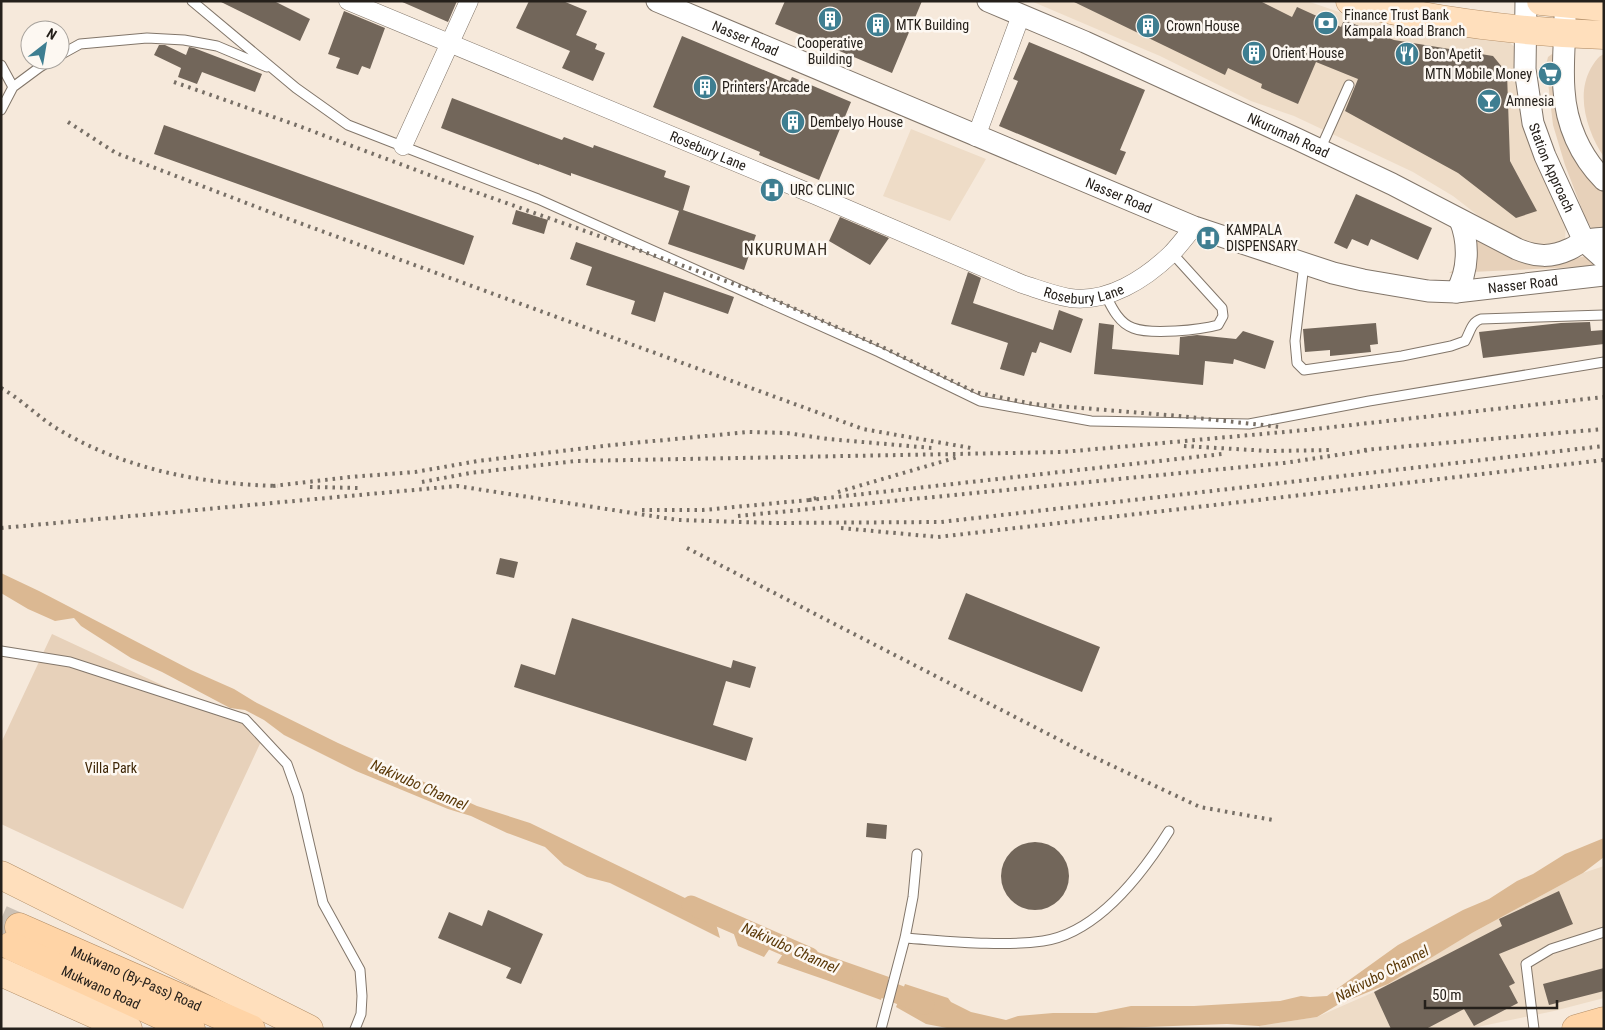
<svg xmlns="http://www.w3.org/2000/svg" width="1605" height="1030" viewBox="0 0 1605 1030" font-family="'Roboto Condensed',sans-serif">
	<rect width="100%" height="100%" fill="#f6e9db"/>
	<!-- built -->
	<path fill="#eedcc7" d="M1031,1H1307L1345,14L1396,27L1508,41L1521,53L1566,225L1565,239L1549,247L1516,245L1453,196L1413,172L1294,116L1251,101L1160,56Z
		M911,129L986,159L950,221L883,196Z
		M1604,866V998L1554,1011L1468,1029H1260L1259,1026L1317,1017L1374,992L1472,933L1583,873Z"/>
	<!-- green -->
	<path fill="#e7d1ba" d="M1552,54L1555,58L1586,171L1604,191V232L1594,233L1585,217L1565,165L1553,125L1546,65L1548,57Z
		M1604,54V157C1588,133 1575,96 1591,68C1595,62 1597,57 1604,54Z
		M1471,233C1488,243 1508,258 1526,264C1538,268 1573,260 1585,256L1601,266L1449,273L1458,267Z
		M52,634L265,733L183,909L1,824V743Z"/>
	<!-- water -->
	<path fill="#dbb892" d="M1,573L39,591L191,670L234,689L257,703L338,743L477,806L530,823L685,898L712,909L720,938L610,883L587,877L564,865L545,847L507,833L471,816L448,809L356,771L284,735L264,720L245,710L230,708L162,672L131,658L81,626L74,618L55,621L28,609L1,593Z
		M1604,838V857L1583,873L1472,933L1388,984L1339,1004L1317,1017L1259,1026L1227,1024L1119,1028L952,1029L926,1024L896,1007L905,984L948,998L951,1002L971,1012L1006,1020L1018,1016L1053,1013H1096L1131,1006H1194L1280,1001L1301,996L1310,997L1327,996L1398,945L1463,910L1489,899L1517,881L1533,874L1565,854Z
		M727,914L779,935L764,957L738,946Z
		M792,940L809,949L889,977L881,1000L826,980L777,963Z"/>
	<g fill="none" stroke-linecap="round" stroke-linejoin="round">
		<!-- canal -->
		<path stroke="#dbb892" stroke-width="19" d="M691,905L810,957
			M862,980L925,1005"/>
	</g>
	<!-- building -->
	<path fill="#72665a" d="M219,1H274L310,19L300,41Z
		M400,1H457L448,22Z
		M529,1H563L587,11L576,35L597,44L595,49L605,53L593,81L562,68L570,51L516,28Z
		M785,1H922L892,73L775,24Z
		M1072,1H1260L1292,17L1297,7L1341,27L1344,20L1394,40L1493,56L1507,73L1510,161L1537,211L1516,218L1458,173L1345,111L1358,79L1316,62L1298,104L1261,88L1262,84L1228,68L1225,75Z
		M344,11L385,28L370,69L362,66L358,75L336,68L340,58L328,54Z
		M682,36L790,81L792,77L851,102L819,180L759,155L760,152L653,107Z
		M1029,42L1145,90L1120,150L1126,152L1116,175L999,126L1018,81L1013,79Z
		M159,45H165L186,55L189,47L194,48L262,74L255,92L202,72L197,84L178,77L181,68L154,55Z
		M452,98L562,140L564,137L593,148L594,145L666,171L664,177L690,186L683,210L756,235L744,270L668,244L679,211L571,173V176L539,164V165L441,128Z
		M164,125L474,236L464,265L154,154Z
		M1356,194L1432,228L1418,260L1371,239L1368,246L1352,239L1347,249L1334,243Z
		M516,210L548,220L544,234L512,224Z
		M840,217L889,238L870,265L829,241Z
		M576,242L734,297L728,314L664,292L655,322L631,314L635,301L586,285L592,267L570,259Z
		M968,272L981,278L973,303L1053,330L1059,310L1083,319L1071,353L1040,342L1036,353L1032,352L1024,376L1000,369L1008,343L951,324Z
		M1590,322L1591,331L1604,330V344L1483,358L1479,332L1561,323Z
		M1099,323L1114,325L1112,349L1179,355L1180,337L1197,335L1236,339L1243,331L1274,341L1265,369L1234,359L1233,364L1205,361L1203,385L1094,374Z
		M1376,323L1378,344L1370,345L1371,352L1330,356V350L1305,352L1303,329Z
		M500,558L518,562L514,578L496,574Z
		M966,593L1100,647L1082,692L948,639Z
		M572,618L731,668L733,660L756,667L750,688L726,681L713,725L753,738L746,761L514,687L521,664L555,675Z
		M867,823L887,825L886,839L866,837Z
		M1001 876a34 34 0 1 1 68 0a34 34 0 1 1-68 0Z
		M1559,891L1573,924L1499,954L1515,983L1509,986L1518,1003L1474,1026L1464,1009L1426,1029H1391L1374,992L1502,926L1499,919Z
		M488,910L543,934L521,984L506,978L511,968L438,938L449,912L482,926Z
		M1604,968V991L1549,1005L1543,984Z"/>
	<g fill="none" stroke-linecap="round" stroke-linejoin="round">
		<!-- trunk-tunnel -->
		<path stroke="#ccc1b5" stroke-width="28" stroke-dasharray="28 14" stroke-linecap="butt" d="M1,919L19,927"/>
		<!-- service casing -->
		<g stroke="#82766a" stroke-width="11">
			<path id="service" d="M192,1L296,88L348,125L538,199L879,352L980,401L1091,421L1249,424L1369,401L1604,362
				M60,55L80,44L147,38L184,40L217,46L267,67
				M1,65L13,87L1,110
				M13,87L40,67L51,60
				M1320,150L1349,85
				M1304,264L1295,341L1297,363L1304,370L1402,356L1451,346L1465,341C1470,333 1471,322 1481,319L1604,315
				M1106,296C1112,308 1119,323 1133,328C1151,335 1200,330 1218,325L1223,316L1222,308L1172,253
				M1,651L70,662L245,719L287,764L298,795L323,903L360,970L362,996L361,1014L355,1029
				M905,938C948,941 1001,947 1043,941C1097,933 1142,874 1169,831
				M881,1029L905,938L913,897L917,854
				M1534,1029L1526,964L1551,949L1604,932"/>
		</g>
		<!-- minor casing -->
		<g stroke="#82766a" stroke-width="19">
			<g id="minor">
				<path id="s1" d="M348,1L817,196L1022,284C1038,289 1053,295 1070,298C1108,303 1145,279 1171,254C1179,246 1186,236 1194,227"/>
				<path d="M976,137L1021,15"/>
				<path d="M403,146L469,1"/>
			</g>
		</g>
		<!-- tertiary casing -->
		<g stroke="#82766a" stroke-width="23">
			<g id="tertiary">
				<path id="s2" d="M657,1L1194,227L1333,273L1363,280L1428,291L1456,292L1604,275"/>
				<path id="s3" d="M988,1L1085,42L1297,139L1392,184L1517,249C1536,257 1551,258 1570,249C1575,247 1579,243 1584,241C1590,239 1598,239 1604,238"/>
				<path id="s4" d="M1526,1L1525,69L1533,123L1545,156L1584,241L1604,259"/>
				<path d="M1565,17C1565,41 1562,66 1564,90C1566,124 1580,156 1604,180"/>
				<path d="M1456,292C1469,271 1469,242 1460,220"/>
			</g>
		</g>
		<!-- primary casing -->
		<g stroke="#b38e67" stroke-width="29">
			<path id="primary" d="M1350,1C1433,21 1518,32 1604,35
				M1541,1L1604,7
				M1,875L309,1029
				M1,972L128,1029"/>
		</g>
		<!-- trunk casing -->
		<g stroke="#b38e67" stroke-width="29">
			<g id="trunk">
				<path id="s5" d="M19,927L251,1029"/>
				<path id="s6" d="M11,946L191,1029"/>
				<path d="M1576,1029L1604,1021"/>
			</g>
		</g>
		<!-- service -->
		<use href="#service" stroke="#fff" stroke-width="9"/>
		<!-- minor -->
		<use href="#minor" stroke="#fff" stroke-width="18"/>
		<!-- tertiary -->
		<use href="#tertiary" stroke="#fff" stroke-width="21"/>
		<!-- primary -->
		<use href="#primary" stroke="#ffdfbc" stroke-width="28"/>
		<!-- trunk -->
		<use href="#trunk" stroke="#ffd4a6" stroke-width="28"/>
		<!-- rail -->
		<path stroke="#776f66" stroke-width="4" stroke-dasharray="2.5 5" stroke-linecap="butt" d="M174,82L296,125L464,188L754,291L880,346L975,392L1033,404L1179,416L1281,427
			M68,122L116,153L275,214L863,429L971,448
			M1,388C21,399 37,416 56,428C123,469 201,484 278,486
			M1184,446L1269,451L1329,450
			M1364,450L1604,429
			M422,482L470,473L576,461L1063,452L1306,430L1604,397
			M273,486L350,477L415,472L478,461L612,445L748,432L787,433L828,439L932,448
			M310,487L360,488
			M838,492L958,457
			M809,500L1222,454
			M642,510H703L809,500L816,498
			M738,516L1284,463L1370,450
			M1,528L457,486L678,520L774,523L941,522L1604,446
			M841,528L938,537L1604,460
			M687,548L1085,753L1200,807L1273,820"/>
	</g>
	<!-- icons -->
	<defs>
		<g id="building-disc" transform="scale(1.25)"><circle r="9.5" fill="#3e7e91" stroke="#fdf8f2"/><path d="M-4-6H4V6H1V3H-1V6H-4ZM-2.5-4.3h1.7v1.8h-1.7ZM.8-4.3h1.7v1.8H.8ZM-2.5-1h1.7V.8h-1.7ZM.8-1h1.7V.8H.8Z" fill="#fff"/></g>
		<g id="bank-disc" transform="scale(1.25)"><circle r="9.5" fill="#3e7e91" stroke="#fdf8f2"/><path d="M-6-4H6V4H-6ZM0-2.3a2.3 2.3 0 1 0 0 4.6a2.3 2.3 0 1 0 0-4.6Z" fill="#fff"/></g>
		<g id="restaurant-disc" transform="scale(1.25)"><circle r="9.5" fill="#3e7e91" stroke="#fdf8f2"/><path d="M-5-6h1v4h1v-4h1v4h1v-4h1v5L-1.5 .5V6h-2V.5L-5-1ZM5-6V6H3V1.5H1.5Q1.5-4 5-6Z" fill="#fff"/></g>
		<g id="supermarket-disc" transform="scale(1.25)"><circle r="9.5" fill="#3e7e91" stroke="#fdf8f2"/><path d="M-6-5.5h2.5l.6 2H6L4.5 2H-2.5L-4.4-4H-6ZM-1.5 3.2a1.3 1.3 0 1 0 .1 0ZM3 3.2a1.3 1.3 0 1 0 .1 0Z" fill="#fff"/></g>
		<g id="bar-disc" transform="scale(1.25)"><circle r="9.5" fill="#3e7e91" stroke="#fdf8f2"/><path d="M-6-5H6L.8 .8V4.5H3.5V6h-7V4.5H-.8V.8Z" fill="#fff"/></g>
		<g id="hospital-disc" transform="scale(1.25)"><circle r="9.5" fill="#3e7e91" stroke="#fdf8f2"/><path d="M-5-5h3v3.5h4V-5h3V5h-3V1.5h-4V5h-3Z" fill="#fff"/></g>
	</defs>
	<g fill-rule="evenodd">
		<use href="#building-disc" x="830" y="19"/>
		<use href="#bank-disc" x="1326" y="23"/>
		<use href="#building-disc" x="878" y="25"/>
		<use href="#building-disc" x="1148" y="26"/>
		<use href="#building-disc" x="1254" y="53"/>
		<use href="#restaurant-disc" x="1407" y="54"/>
		<use href="#supermarket-disc" x="1550" y="74"/>
		<use href="#building-disc" x="705" y="87"/>
		<use href="#bar-disc" x="1489" y="101"/>
		<use href="#building-disc" x="793" y="122"/>
		<use href="#hospital-disc" x="772" y="190"/>
		<use href="#hospital-disc" x="1208" y="238"/>
	</g>
	<g text-anchor="middle" stroke-width="5" stroke-linejoin="round" paint-order="stroke">
		<!-- poi labels -->
		<g font-size="14" fill="#25201b" stroke="#fdf8f2" text-anchor="start">
			<text x="1344" y="20">Finance Trust Bank<tspan x="1344" dy="16">Kampala Road Branch</tspan></text>
			<text x="896" y="30">MTK Building</text>
			<text x="1166" y="31">Crown House</text>
			<text x="830" y="48" text-anchor="middle">Cooperative<tspan x="830" dy="16">Building</tspan></text>
			<text x="1272" y="58">Orient House</text>
			<text x="1424" y="59">Bon Apetit</text>
			<text x="1532" y="79" text-anchor="end">MTN Mobile Money</text>
			<text x="722" y="92">Printers' Arcade</text>
			<text x="1506" y="106">Amnesia</text>
			<text x="810" y="127">Dembelyo House</text>
			<text x="790" y="195">URC CLINIC</text>
			<text x="1226" y="235">KAMPALA<tspan x="1226" dy="16">DISPENSARY</tspan></text>
		</g>
		<!-- street labels -->
		<g font-size="14" fill="#25201b" stroke="#fdf8f2">
			<text dy="5" stroke="none"><textPath href="#s2" startOffset="96">Nasser Road</textPath></text>
			<text dy="5" stroke="none"><textPath href="#s3" startOffset="329">Nkurumah Road</textPath></text>
			<text dy="5" stroke="none"><textPath href="#s1" startOffset="390">Rosebury Lane</textPath></text>
			<text dy="5" stroke="none"><textPath href="#s4" startOffset="171">Station Approach</textPath></text>
			<text dy="5" stroke="none"><textPath href="#s2" startOffset="501">Nasser Road</textPath></text>
			<text dy="5" stroke="none"><textPath href="#s2" startOffset="921">Nasser Road</textPath></text>
			<text dy="5" stroke="none"><textPath href="#s1" startOffset="795">Rosebury Lane</textPath></text>
			<text dy="5" stroke="none"><textPath href="#s5" startOffset="128">Mukwano (By-Pass) Road</textPath></text>
			<text dy="5" stroke="none"><textPath href="#s6" startOffset="99">Mukwano Road</textPath></text>
		</g>
		<!-- park labels -->
		<g font-size="14" fill="#3d2505" stroke="#fdf8f2">
			<text x="111" y="773">Villa Park</text>
		</g>
		<!-- water labels -->
		<g font-size="15" font-style="italic" fill="#5b3908" stroke="#fdf8f2">
			<text transform="translate(419 785) rotate(24)" y="5">Nakivubo Channel</text>
			<text transform="translate(790 948) rotate(24)" y="5">Nakivubo Channel</text>
			<text transform="translate(1382 974) rotate(-28)" y="5">Nakivubo Channel</text>
		</g>
		<!-- quarter labels -->
		<g font-size="16" letter-spacing="1" fill="#372d22" stroke="#fdf8f2">
			<text x="786" y="255">NKURUMAH</text>
		</g>
	</g>
	<!-- border -->
	<rect width="1605" height="1030" fill="none" stroke="#25201b" stroke-width="5"/>
	<!-- north arrow -->
	<g transform="translate(45 45) rotate(31)"><circle r="24" fill="#fdf8f2" stroke="#a7a29c"/>
	<path d="M0-4L9 19L0 12L-9 19Z" fill="#3e7e91"/>
	<text y="-8" font-size="14" font-weight="bold" text-anchor="middle" fill="#25201b">N</text>
	</g>
	<!-- scale -->
	<path d="M1425 1000v8h132v-8" fill="none" stroke="#25201b" stroke-width="2.5"/>
	<text x="1432" y="1000" font-size="15" fill="#25201b" stroke="#fdf8f2" stroke-width="4" paint-order="stroke">50 m</text>
</svg>
